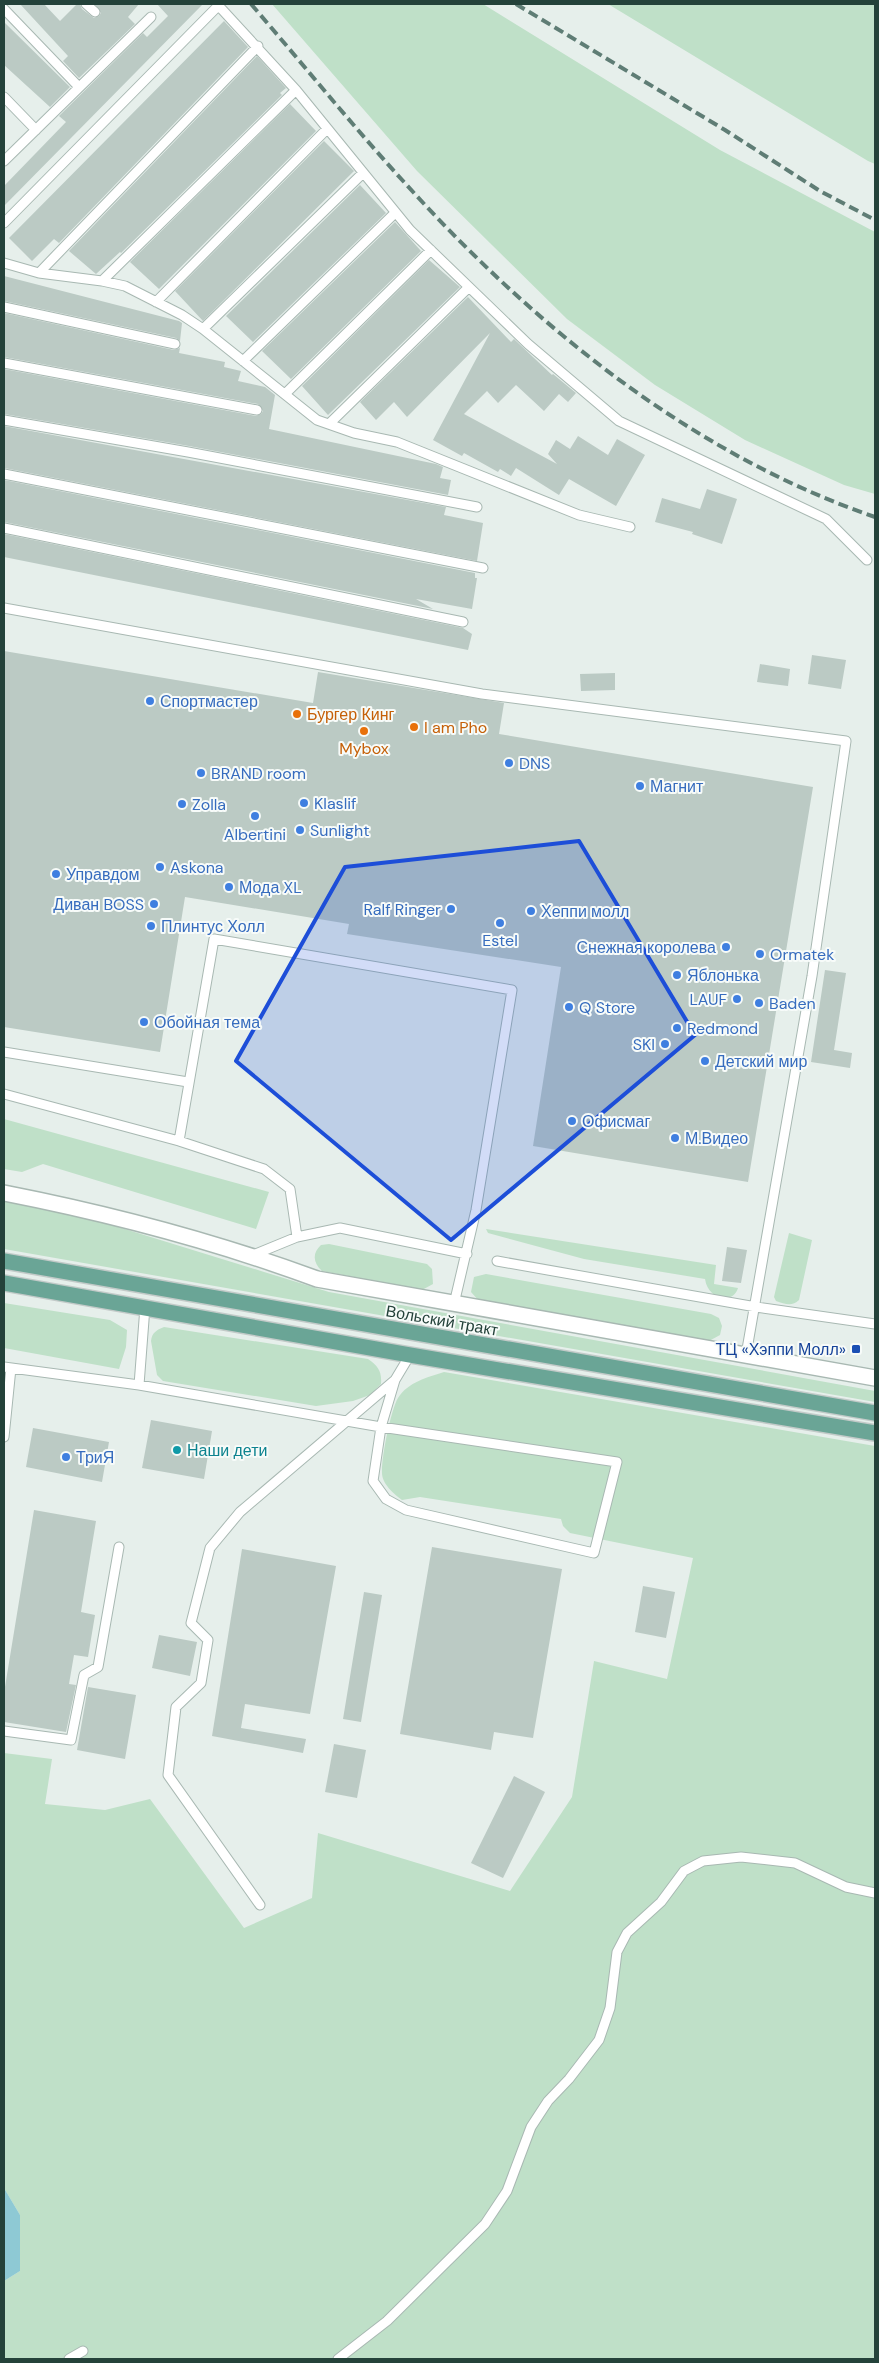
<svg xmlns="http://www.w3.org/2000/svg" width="879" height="2363" viewBox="0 0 879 2363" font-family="'DM Sans',sans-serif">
	<rect width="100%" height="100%" fill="#e6efeb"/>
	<!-- green -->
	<path fill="#bfe0c8" d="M272,4H483L720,150L875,232V494L844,485L745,440L655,385L567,319L417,171Z
		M608,4H875V164L868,161Z
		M4,1119L269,1192L256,1229L43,1164L22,1172L4,1169Z
		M4,1198L115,1226L329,1292L875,1391V1402L4,1249Z
		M486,1229L716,1265L714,1284L738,1288C733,1305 708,1300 705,1279L584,1259L488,1233Z
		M789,1233L812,1240L799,1300C792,1307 785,1304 776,1301L774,1297Z
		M329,1244L427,1264L432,1269L433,1284L422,1290L322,1271C313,1263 312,1253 321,1245Z
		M486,1274L711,1314L719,1318L722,1326L720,1335L709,1341L479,1301L471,1292L474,1277Z
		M4,1303L110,1320L127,1330L126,1347L119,1369L4,1348Z
		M164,1327L368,1359C378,1366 382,1371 381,1384L370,1395L353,1401L316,1406L163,1381L157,1375L151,1341C152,1333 156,1330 164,1327Z
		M444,1372L875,1446V2359H4V2281L20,2271V2215L4,2188V1753L52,1759L45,1804L105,1810L150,1799L244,1928L312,1898L318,1833L510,1891L572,1797L594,1661L667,1679L693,1558L570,1533L563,1526L561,1519L420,1497L402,1500C394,1494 382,1484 382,1473C381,1459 391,1409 398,1398C408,1382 428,1377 444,1372Z"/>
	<!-- water -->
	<path fill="#8ec9d4" d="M4,2188L20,2215V2271L4,2281Z"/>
	<!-- building -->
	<path fill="#bbcac4" d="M20,4H44L60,21L77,4H80L82,9L94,18L99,16L101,13L95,4H139L128,17L135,24L79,78L63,61L68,56Z
		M157,4H203L4,206V186L66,122L59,116L143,33L147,37L168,16Z
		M224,21L248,47L59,243L54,239L32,261L9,238Z
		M4,22L70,87L50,107L4,65Z
		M257,56L286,88L280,93L282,95L121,253L120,252L96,274L69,251Z
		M290,104L316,131L159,289L130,262Z
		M324,141L354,171L203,321L175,291Z
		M360,185L386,213L253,342L226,316Z
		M395,222L421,251L291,379L262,351Z
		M429,260L460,287L328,415L302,386Z
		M4,276L179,321L182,323L180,341L176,338L4,301Z
		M468,297L511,342L514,339L552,375L553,374L576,393L568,402L559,394L544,411L516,385L498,403L487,391L464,414L557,464L548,454L556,440L570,449L578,436L608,455L617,439L645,455L616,506L569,479L559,495L516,468L511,476L500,469L498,472L464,453L462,456L433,440L490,333L407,417L394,402L376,420L360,402Z
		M4,313L174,350L180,348L179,353L225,362L224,367L241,371L238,381L265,387L275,395L269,429L436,464L443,467L440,478L451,480L448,495L189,446L4,414V369L256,416L261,414L263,411L258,404L4,357Z
		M4,426L446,507L444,515L483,523L477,561L4,468Z
		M4,480L475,573V578H477L472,609L416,599L433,609L4,522Z
		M707,489L737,499L722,544L692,534L693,532L655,522L662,498L700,509Z
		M4,534L463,628L472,634L468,650L4,557Z
		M4,651L313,703L318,672L504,703L499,734L813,787L748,1182L533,1146L561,967L347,934L349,924L185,897L160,1052L4,1027Z
		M812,655L846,660L841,689L808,684Z
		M760,664L790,669L788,686L757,682Z
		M615,673V690L581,691L580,674Z
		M825,970L846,973L834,1050L852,1053L850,1068L811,1062Z
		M727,1247L747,1250L741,1283L722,1281Z
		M151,1420L212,1431L204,1479L142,1468Z
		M33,1428L109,1442L102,1482L26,1467Z
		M34,1510L96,1521L81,1612L95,1615L88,1657L74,1655L69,1684L76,1685L66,1732L4,1722V1693Z
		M432,1547L562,1569L533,1738L494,1732L491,1750L400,1734Z
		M242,1549L336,1566L310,1714L245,1704L241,1728L306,1739L303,1753L212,1736Z
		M643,1586L675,1592L666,1638L635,1632Z
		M364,1592L382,1595L361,1722L343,1719Z
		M159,1635L197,1642L190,1676L152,1668Z
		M88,1687L136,1695L125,1759L77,1750Z
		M334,1744L366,1750L357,1798L325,1792Z
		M514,1776L545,1792L503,1878L471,1863Z"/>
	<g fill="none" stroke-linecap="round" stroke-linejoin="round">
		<!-- service casing -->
		<g stroke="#a8b8b2" stroke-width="11">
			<path id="service" d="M86,4L95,12
				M217,4L296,90L410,230L528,344L619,421L826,519L867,560
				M4,9L78,86
				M4,97L36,130
				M4,161L151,17
				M4,223L219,5
				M4,263L39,273L102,281L125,286L182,315L203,329L317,420L354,433L397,442L579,515L630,527
				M39,273L258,46
				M102,281L296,90
				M156,302L327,129
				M4,307L175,344
				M203,329L363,173
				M243,361L395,213
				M4,363L257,410
				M285,394L431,250
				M4,420L188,452L477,507
				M329,424L469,287
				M4,474L483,568
				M4,528L463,622
				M4,608L482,694L846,741L812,976L746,1355
				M4,1052L188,1082
				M4,1094L179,1141L264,1169L290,1189L297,1237
				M179,1141L214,939L512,990L476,1210L454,1304
				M253,1255L297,1237L340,1228L467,1254
				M497,1261L756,1307L875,1324
				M4,1367L139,1385L381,1427L617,1462L594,1553L406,1510L386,1499L373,1481L381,1427L395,1380
				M139,1385L145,1307
				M4,1437L11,1368
				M4,1731L71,1740L84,1675L98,1667L119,1547
				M260,1905L168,1775L176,1707L201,1683L208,1640L191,1623L210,1548L240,1512L395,1380L410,1355
				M69,2359L83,2351
				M338,2359L387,2321L485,2224L507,2191L531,2127L548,2101L569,2079L599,2040L610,2008L617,1952L627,1933L661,1902L684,1871L703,1861L741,1857L795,1863L846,1887L875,1893"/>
		</g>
		<!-- minor casing -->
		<g stroke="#a8b8b2" stroke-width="18">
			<path id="minor" d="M4,1193C111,1214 214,1241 317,1279L875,1378"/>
		</g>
		<!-- primary casing -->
		<g stroke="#c2cac8" stroke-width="18">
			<path id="primary" d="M4,1261L875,1413
				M4,1283L410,1355L875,1433"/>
		</g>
		<!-- service -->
		<use href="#service" stroke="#fff" stroke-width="9"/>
		<!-- minor -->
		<use href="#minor" stroke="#fff" stroke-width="15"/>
		<!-- primary -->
		<use href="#primary" stroke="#6aa596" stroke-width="15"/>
		<!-- rail -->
		<path stroke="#5f7d75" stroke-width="4" stroke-dasharray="10 5" stroke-linecap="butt" d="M251,4C302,63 351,124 404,182C533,325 691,454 875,517
			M516,4L725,130L820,191L875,220"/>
	</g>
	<!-- marked area -->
	<path fill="#1d4ed8" fill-opacity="0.2" stroke="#1d4ed8" stroke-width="4" stroke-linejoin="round" d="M579,841L695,1035L451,1240L236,1061L345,867Z"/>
	<!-- markers -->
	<g fill="#3f7fe0" stroke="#f7fbf9" stroke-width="2">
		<circle cx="150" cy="701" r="5"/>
		<circle cx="509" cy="763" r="5"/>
		<circle cx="201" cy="773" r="5"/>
		<circle cx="640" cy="786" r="5"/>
		<circle cx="304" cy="803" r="5"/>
		<circle cx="182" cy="804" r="5"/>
		<circle cx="255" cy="816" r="5"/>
		<circle cx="300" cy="830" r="5"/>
		<circle cx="160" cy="867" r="5"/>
		<circle cx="56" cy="874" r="5"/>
		<circle cx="229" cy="887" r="5"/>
		<circle cx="154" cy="904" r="5"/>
		<circle cx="451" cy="909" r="5"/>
		<circle cx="531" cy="911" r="5"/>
		<circle cx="500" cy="923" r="5"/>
		<circle cx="151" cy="926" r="5"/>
		<circle cx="726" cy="947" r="5"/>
		<circle cx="760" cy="954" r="5"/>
		<circle cx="677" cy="975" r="5"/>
		<circle cx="737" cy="999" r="5"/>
		<circle cx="759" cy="1003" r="5"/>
		<circle cx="569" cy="1007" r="5"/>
		<circle cx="144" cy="1022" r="5"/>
		<circle cx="677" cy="1028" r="5"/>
		<circle cx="665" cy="1044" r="5"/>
		<circle cx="705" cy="1061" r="5"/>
		<circle cx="572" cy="1121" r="5"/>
		<circle cx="675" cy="1138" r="5"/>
		<circle cx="66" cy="1457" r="5"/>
	</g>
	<g fill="#e8710a" stroke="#f7fbf9" stroke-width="2">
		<circle cx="297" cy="714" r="5"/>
		<circle cx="414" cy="727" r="5"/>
		<circle cx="364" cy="731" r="5"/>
	</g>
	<rect fill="#1a4fb4" stroke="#f7fbf9" stroke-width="2" x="851" y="1344" width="10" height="10" rx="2.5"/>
	<circle fill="#0f9aa8" stroke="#f7fbf9" stroke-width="2" cx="177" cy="1450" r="5"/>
	<g text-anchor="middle" stroke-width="4" stroke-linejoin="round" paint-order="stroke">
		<!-- shop labels -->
		<g font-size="16" fill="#366cbe" stroke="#f7fbf9" text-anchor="start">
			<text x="160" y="707">Спортмастер</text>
			<text x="519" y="769">DNS</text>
			<text x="211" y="779">BRAND room</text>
			<text x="650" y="792">Магнит</text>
			<text x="314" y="809">Klaslif</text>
			<text x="192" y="810">Zolla</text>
			<text x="310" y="836">Sunlight</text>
			<text x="255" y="840" text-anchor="middle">Albertini</text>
			<text x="170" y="873">Askona</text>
			<text x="66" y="880">Управдом</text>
			<text x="239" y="893">Мода XL</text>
			<text x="144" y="910" text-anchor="end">Диван BOSS</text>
			<text x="441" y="915" text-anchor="end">Ralf Ringer</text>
			<text x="541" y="917">Хеппи молл</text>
			<text x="161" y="932">Плинтус Холл</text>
			<text x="500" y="946" text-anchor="middle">Estel</text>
			<text x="716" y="953" text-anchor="end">Снежная королева</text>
			<text x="770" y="960">Ormatek</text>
			<text x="687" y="981">Яблонька</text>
			<text x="727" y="1005" text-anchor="end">LAUF</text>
			<text x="769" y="1009">Baden</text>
			<text x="579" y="1013">Q Store</text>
			<text x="154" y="1028">Обойная тема</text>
			<text x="687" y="1034">Redmond</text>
			<text x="655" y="1050" text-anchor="end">SKI</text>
			<text x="715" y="1067">Детский мир</text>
			<text x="582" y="1127">Офисмаг</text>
			<text x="685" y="1144">М.Видео</text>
			<text x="76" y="1463">ТриЯ</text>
		</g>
		<!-- food labels -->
		<g font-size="16" fill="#c56008" stroke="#f7fbf9" text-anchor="start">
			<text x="307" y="720">Бургер Кинг</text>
			<text x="424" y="733">I am Pho</text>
			<text x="364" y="754" text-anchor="middle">Mybox</text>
		</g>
		<!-- street labels -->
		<g font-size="16" fill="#24423a" stroke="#f7fbf9">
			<text transform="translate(442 1320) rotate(10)" y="6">Вольский тракт</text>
		</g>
		<!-- transit labels -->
		<g font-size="16" fill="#164399" stroke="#f7fbf9" text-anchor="end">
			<text x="846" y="1355">ТЦ «Хэппи Молл»</text>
		</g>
		<!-- culture labels -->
		<g font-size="16" fill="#0d838f" stroke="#f7fbf9" text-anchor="start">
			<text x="187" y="1456">Наши дети</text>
		</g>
	</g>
	<!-- border -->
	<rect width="879" height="2363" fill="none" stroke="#24423a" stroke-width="10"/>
</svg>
